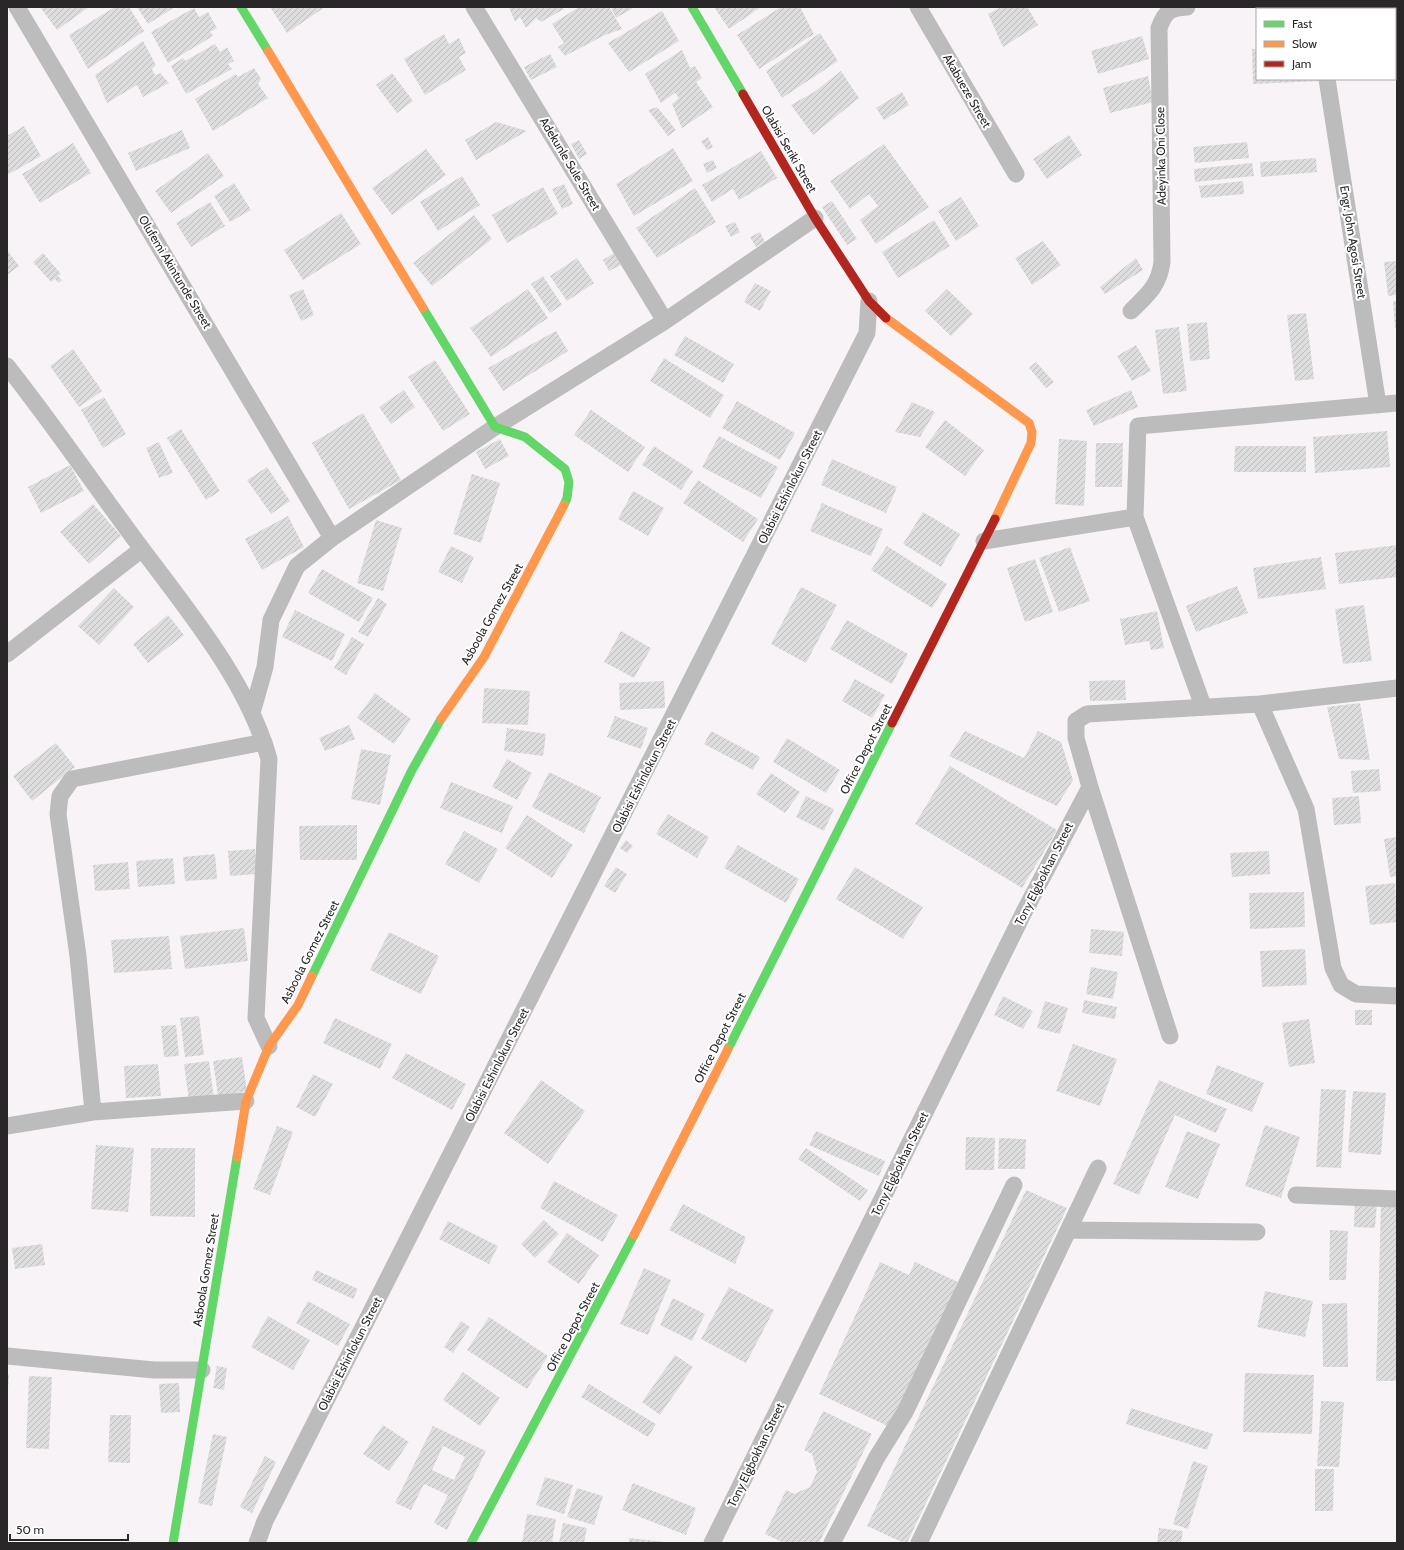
<svg xmlns="http://www.w3.org/2000/svg" width="1404" height="1550" viewBox="0 0 1404 1550" font-family="Cabin,sans-serif">
	<defs>
		<pattern id="building-hatch" width="6" height="6" patternUnits="userSpaceOnUse"><rect width="6" height="6" fill="#deddde"/><path d="M-1 1l2-2M0 6l6-6M5 7l2-2" fill="none" stroke="#bfbebe"/></pattern>
	</defs>
	<rect width="100%" height="100%" fill="#f8f3f7"/>
	<!-- building -->
	<path fill="url(#building-hatch)" fill-rule="evenodd" d="M40,7H89L57,30Z
		M115,7H129L144,31L88,69L69,35Z
		M137,7H175L148,24Z
		M270,7H325L287,33Z
		M509,7H562L564,9L541,22L536,18L526,28L520,17L515,22Z
		M579,7H609L622,29L605,35L565,56L558,47L564,43L552,24Z
		M611,7H635L616,18Z
		M714,7H761L729,29Z
		M781,7H800L814,34L759,69L737,35Z
		M1001,7H1027L1038,25L1003,47L988,14Z
		M194,8L199,17L208,12L217,28L210,32L213,36L168,63L151,32Z
		M662,11L679,41L629,72L608,43Z
		M820,33L838,61L782,98L766,71Z
		M444,34L449,44L459,38L466,53L459,57L466,70L425,95L404,59Z
		M1142,36L1149,59L1098,74L1091,51Z
		M143,41L156,65L152,69L155,75L160,73L169,83L143,97L137,85L107,103L95,75Z
		M215,44L220,52L227,47L234,61L228,64L232,69L186,94L171,66L183,58L185,61Z
		M1252,49H1257V79H1321V81L1253,84Z
		M682,50L690,68L695,66L702,78L696,82L713,107L682,128L672,104L679,98L675,93L661,103L645,74Z
		M550,54L557,67L531,80L524,67Z
		M254,68L261,79L258,84L268,98L213,131L195,99L236,74L238,77Z
		M841,71L859,98L813,135L791,105L814,92Z
		M392,73L413,101L397,113L376,85Z
		M1148,76L1153,102L1110,113L1103,88Z
		M902,92L909,105L884,120L876,108Z
		M657,107L676,130L668,136L648,110Z
		M496,122L527,131L476,160L465,140Z
		M24,126L41,156L7,175V136Z
		M182,130L190,148L136,171L128,153Z
		M1069,135L1082,155L1047,179L1033,159Z
		M708,137L713,147L707,150L701,141Z
		M579,140L587,154L579,159L571,144Z
		M1247,142L1249,158L1195,163L1193,147Z
		M73,143L91,173L40,203L22,174Z
		M884,144L929,207L876,244L860,220L878,206L869,194L850,209L830,181Z
		M673,148L693,181L634,216L616,184Z
		M426,149L446,175L392,215L372,188Z
		M761,151L777,178L739,200L733,189L712,202L702,185Z
		M208,153L224,176L171,213L155,191Z
		M1316,158L1317,172L1261,177L1260,162Z
		M713,160L717,168L707,173L703,164Z
		M1252,163L1254,176L1195,182L1194,169Z
		M462,176L480,205L438,231L420,202Z
		M1243,181L1244,194L1201,198L1199,186Z
		M234,183L251,210L230,222L214,196Z
		M564,184L573,204L562,209L552,189Z
		M543,187L558,214L507,243L492,215Z
		M695,188L716,222L657,258L636,228Z
		M961,197L979,226L956,241L938,211Z
		M832,201L857,239L847,245L822,207Z
		M210,202L225,226L191,247L176,223Z
		M341,213L361,244L303,280L284,250Z
		M474,215L492,239L432,286L413,263Z
		M934,220L950,246L898,278L882,252Z
		M735,222L740,232L731,237L725,226Z
		M760,232L765,242L756,247L750,237Z
		M1043,241L1061,265L1032,285L1015,258Z
		M7,250L19,266L7,275Z
		M43,253L61,274L58,276L62,280L58,283L55,279L51,282L33,262Z
		M614,253L621,265L609,271L603,260Z
		M577,258L594,283L567,301L550,276Z
		M1136,258L1143,270L1105,294L1100,287Z
		M1397,261V295L1388,296L1384,262Z
		M543,276L562,305L550,313L531,284Z
		M755,283L771,291L760,311L744,302Z
		M303,289L314,315L301,321L289,295Z
		M528,289L548,318L491,357L470,328Z
		M947,289L973,314L951,336L925,311Z
		M1393,301H1397V328H1395Z
		M1306,313L1314,379L1295,381L1287,315Z
		M1207,322L1210,359L1190,361L1187,324Z
		M1179,327L1187,391L1163,394L1155,330Z
		M556,331L568,351L503,391L488,368Z
		M685,336L734,364L723,383L674,355Z
		M1136,345L1151,371L1132,381L1117,356Z
		M73,349L102,391L79,407L50,366Z
		M664,358L724,395L710,418L650,381Z
		M435,360L470,414L443,431L408,377Z
		M1036,362L1054,382L1046,388L1029,368Z
		M404,390L415,407L391,424L379,407Z
		M1131,390L1138,407L1094,426L1086,410Z
		M104,397L126,434L103,448L81,410Z
		M737,401L795,433L780,460L722,428Z
		M912,402L935,412L920,437L895,432Z
		M591,410L645,447L628,472L574,435Z
		M363,413L401,480L349,509L312,443Z
		M945,420L984,450L965,476L925,447Z
		M181,429L220,491L206,500L167,438Z
		M1387,431L1390,467L1315,473L1313,437Z
		M719,436L778,467L761,498L702,467Z
		M500,439L509,456L485,469L476,452Z
		M1059,439L1087,441L1084,506L1055,504Z
		M159,442L173,473L159,478L146,448Z
		M1096,443H1123L1122,487H1095Z
		M654,446L693,471L681,490L642,465Z
		M1235,446H1306V472H1234Z
		M832,459L897,487L886,513L821,485Z
		M70,465L84,491L41,513L28,487Z
		M267,467L290,501L271,514L247,480Z
		M472,474L500,483L481,543L453,534Z
		M698,480L758,519L743,542L683,503Z
		M633,491L664,508L648,536L618,519Z
		M822,503L883,529L871,556L810,531Z
		M93,504L121,536L89,564L60,532Z
		M923,512L960,534L941,567L903,544Z
		M288,516L304,547L262,570L245,539Z
		M376,520L402,528L383,591L357,583Z
		M1397,545V577L1339,584L1335,553Z
		M451,546L474,557L462,583L438,572Z
		M887,546L947,584L932,608L871,570Z
		M1070,547L1090,601L1059,612L1039,558Z
		M1321,557L1326,589L1258,599L1253,568Z
		M1035,559L1053,612L1025,622L1007,568Z
		M322,569L373,598L359,622L308,593Z
		M1237,586L1248,613L1196,632L1186,606Z
		M801,587L837,605L806,663L771,644Z
		M114,588L134,607L99,645L78,626Z
		M378,598L387,604L368,637L358,632Z
		M1364,605L1372,661L1343,664L1335,609Z
		M295,610L345,634L332,661L282,637Z
		M1157,611L1164,648L1151,650L1149,641L1125,645L1120,619Z
		M168,615L184,635L148,663L133,644Z
		M847,620L908,654L892,684L830,649Z
		M621,631L651,648L634,678L604,662Z
		M352,637L364,644L346,675L334,668Z
		M855,679L885,695L872,718L842,701Z
		M1125,680L1126,700L1090,701L1089,681Z
		M664,681L665,708L620,710L619,683Z
		M484,688L530,691L528,725L482,723Z
		M375,693L411,719L394,744L357,718Z
		M1360,703L1370,760L1339,759L1327,707Z
		M615,716L648,728L641,749L607,737Z
		M349,725L355,739L325,751L319,738Z
		M507,728L546,734L543,756L504,751Z
		M711,731L760,757L753,770L704,744Z
		M965,731L1024,758L1038,731L1061,742L1073,780L1057,806L949,756Z
		M787,738L840,770L826,793L773,762Z
		M56,743L75,767L32,801L13,776Z
		M361,749L391,755L380,805L351,799Z
		M507,759L532,773L517,800L492,787Z
		M950,766L1057,830L1022,888L915,824Z
		M1379,769L1381,791L1353,793L1351,771Z
		M549,772L601,797L584,833L532,807Z
		M771,773L800,792L785,813L756,794Z
		M451,782L513,806L502,833L440,808Z
		M806,796L834,809L824,831L796,817Z
		M1359,796L1361,823L1334,825L1332,798Z
		M668,814L709,837L697,858L656,834Z
		M527,815L573,845L552,878L505,848Z
		M357,825V860H300L299,826Z
		M464,831L498,849L479,883L445,864Z
		M1397,837V876L1390,877L1384,839Z
		M626,840L633,846L627,853L620,848Z
		M738,845L799,879L786,903L724,868Z
		M255,849L257,874L230,876L228,851Z
		M1269,851L1270,874L1232,877L1230,853Z
		M215,854L217,879L185,881L183,857Z
		M173,858L175,884L138,887L136,861Z
		M128,862L130,889L95,891L93,865Z
		M616,867L627,874L615,893L604,886Z
		M855,867L923,907L903,939L836,899Z
		M1395,883L1397,922L1370,925L1365,886Z
		M1304,892L1305,927L1250,929L1249,893Z
		M244,928L248,961L185,969L180,936Z
		M1091,929L1124,932L1122,956L1089,953Z
		M389,932L439,956L421,994L370,970Z
		M169,936L172,969L114,973L111,940Z
		M1305,949L1307,985L1262,987L1260,951Z
		M1091,967L1118,972L1113,999L1086,994Z
		M1003,996L1033,1011L1023,1029L994,1015Z
		M1084,1000L1117,1007L1115,1019L1082,1013Z
		M1045,1001L1068,1008L1060,1034L1037,1028Z
		M1355,1010H1372V1025H1355Z
		M199,1016L204,1055L185,1057L180,1018Z
		M335,1018L392,1044L380,1069L323,1043Z
		M1309,1019L1315,1063L1289,1067L1282,1023Z
		M176,1025L179,1056L164,1057L161,1026Z
		M1073,1044L1117,1059L1100,1106L1056,1091Z
		M406,1053L466,1084L452,1110L392,1078Z
		M242,1057L247,1091L218,1096L213,1061Z
		M209,1061L214,1098L189,1101L184,1064Z
		M158,1064L161,1096L126,1098L124,1066Z
		M1217,1065L1264,1083L1252,1112L1206,1094Z
		M313,1074L333,1084L315,1117L296,1107Z
		M541,1080L585,1111L548,1164L504,1133Z
		M1159,1080L1227,1109L1216,1133L1175,1115L1139,1195L1113,1184Z
		M1321,1089L1346,1090L1341,1168L1316,1167Z
		M1353,1091L1386,1093L1381,1155L1348,1152Z
		M1265,1125L1300,1137L1281,1198L1245,1186Z
		M277,1126L293,1132L270,1195L253,1189Z
		M816,1131L885,1161L879,1176L809,1145Z
		M1187,1131L1220,1144L1198,1199L1165,1187Z
		M966,1137L995,1138L994,1170H965Z
		M999,1138L1026,1139L1025,1169H998Z
		M96,1145L134,1148L128,1212L91,1209Z
		M151,1148H195V1217L150,1216Z
		M806,1148L868,1190L860,1201L798,1159Z
		M554,1181L618,1215L603,1242L540,1208Z
		M1026,1190L1067,1208L907,1543H904L867,1526Z
		M1355,1200L1377,1202L1375,1228L1354,1227Z
		M683,1204L746,1237L735,1264L669,1230Z
		M1381,1204L1397,1205V1381H1376Z
		M544,1220L559,1234L535,1258L521,1244Z
		M448,1221L498,1246L489,1264L439,1239Z
		M1330,1230L1348,1231L1346,1280H1329Z
		M567,1233L599,1255L579,1284L547,1262Z
		M42,1244L45,1265L15,1269L12,1248Z
		M880,1262L909,1275L915,1262L958,1282L890,1427L819,1394Z
		M644,1268L671,1280L648,1335L620,1324Z
		M316,1270L358,1289L353,1299L312,1280Z
		M729,1287L774,1310L746,1363L701,1339Z
		M1265,1291L1313,1301L1305,1337L1257,1327Z
		M673,1298L705,1314L692,1341L660,1325Z
		M308,1301L350,1324L338,1346L296,1323Z
		M1347,1303L1348,1367H1323L1322,1304Z
		M268,1316L310,1340L293,1370L251,1347Z
		M489,1317L548,1356L527,1389L467,1350Z
		M461,1321L470,1327L453,1353L444,1347Z
		M675,1355L693,1367L660,1415L642,1402Z
		M217,1366L227,1368L224,1390L213,1388Z
		M463,1372L500,1398L480,1426L443,1400Z
		M1245,1373L1314,1375L1312,1434L1243,1432Z
		M7,1375H9L8,1389H7Z
		M29,1376L52,1377L49,1449L26,1448Z
		M179,1383L180,1412L161,1413L159,1384Z
		M589,1384L656,1424L648,1437L581,1397Z
		M1321,1401L1344,1402L1339,1467L1317,1466Z
		M1131,1408L1213,1434L1207,1450L1126,1424Z
		M823,1411L872,1434L819,1543H784L765,1534L786,1490L794,1494L810,1487L817,1472L812,1454L804,1450Z
		M110,1415H131L130,1463L108,1462Z
		M383,1425L409,1442L389,1471L363,1454Z
		M433,1426L486,1451L447,1530L434,1523L448,1495L424,1484L411,1510L395,1503ZM443,1446L465,1457L454,1480L432,1470Z
		M213,1434L227,1437L212,1506L198,1503Z
		M265,1456L276,1462L252,1513L240,1507Z
		M1193,1461L1208,1466L1188,1529L1173,1524Z
		M1315,1469H1334L1333,1511H1315Z
		M545,1477L573,1485L564,1514L536,1505Z
		M633,1483L696,1508L686,1535L622,1510Z
		M577,1488L603,1496L594,1525L567,1517Z
		M527,1514L556,1519L552,1543H522Z
		M563,1523L587,1528L584,1543H559Z
		M1159,1528L1183,1531L1181,1543H1157Z
		M629,1538L665,1542V1543H629Z"/>
	<g fill="none" stroke-linecap="round" stroke-linejoin="round">
		<!-- street -->
		<path stroke="#bdbcbd" stroke-width="17" d="M17,7L332,538
			M474,7L665,321
			M918,7L1016,174
			M1316,7V9
			M1327,79L1378,405
			M1131,311C1147,295 1159,286 1162,262L1159,28C1165,12 1169,8 1187,7
			M7,366C52,423 93,483 136,541C185,607 247,680 269,759L256,1018L269,1046
			M1135,517L1203,706
			M984,541L1135,517L1138,426L1397,403
			M7,654L142,549
			M1260,704L1306,809L1333,968L1341,985L1356,994L1397,996
			M252,713L265,667L271,620L297,566L332,538L495,427L665,321L815,218
			M1170,1036L1090,787L1076,738V721L1087,714L1260,704L1397,688
			M93,1112L78,956L58,814L60,796L72,779L264,742
			M7,1126L93,1112L246,1101
			M1296,1195L1397,1199
			M1069,1230L1257,1232
			M7,1356L154,1370H202
			M257,1543L265,1521L867,333L869,301
			M712,1543L1024,912L1090,787
			M832,1543L877,1457L905,1412L1014,1185
			M919,1543L1098,1168"/>
		<!-- fast -->
		<path stroke="#63d668" stroke-width="9" d="M241,7L268,51
			M692,7L743,94
			M423,308L495,427L525,437L565,469L569,482L567,498L564,505
			M312,976L412,770L441,719
			M728,1049L892,723
			M173,1543L237,1157
			M471,1543L634,1235"/>
		<!-- slow -->
		<path stroke="#ff974d" stroke-width="9" d="M268,51L423,308
			M886,318L1029,423L1032,432L1031,443L995,519
			M441,719L484,657L564,505
			M237,1157L246,1101L269,1046L298,1005L312,976
			M634,1235L728,1049"/>
		<!-- jam -->
		<path stroke="#b3261e" stroke-width="9" d="M743,94L815,218L869,301L886,318
			M892,723L995,519"/>
	</g>
	<g text-anchor="middle" stroke-width="4" stroke-linejoin="round" paint-order="stroke">
		<!-- street labels -->
		<g font-size="12" fill="#2a2729" stroke="#fff">
			<text transform="translate(967 91) rotate(60)" y="4">Akabueze Street</text>
			<text transform="translate(789 149) rotate(60)" y="4">Olabisi Seriki Street</text>
			<text transform="translate(1161 156) rotate(-91)" y="4">Adeyinka Oni Close</text>
			<text transform="translate(570 164) rotate(59)" y="4">Adekunle Sule Street</text>
			<text transform="translate(1353 242) rotate(81)" y="4">Engr. John Agosi Street</text>
			<text transform="translate(175 272) rotate(59)" y="4">Olufemi Akintunde Street</text>
			<text transform="translate(790 487) rotate(-63)" y="4">Olabisi Eshinlokun Street</text>
			<text transform="translate(492 614) rotate(-61)" y="4">Asboola Gomez Street</text>
			<text transform="translate(866 749) rotate(-63)" y="4">Office Depot Street</text>
			<text transform="translate(644 776) rotate(-63)" y="4">Olabisi Eshinlokun Street</text>
			<text transform="translate(1044 874) rotate(-63)" y="4">Tony Elgbokhan Street</text>
			<text transform="translate(310 952) rotate(-63)" y="4">Asboola Gomez Street</text>
			<text transform="translate(720 1038) rotate(-63)" y="4">Office Depot Street</text>
			<text transform="translate(497 1065) rotate(-63)" y="4">Olabisi Eshinlokun Street</text>
			<text transform="translate(900 1164) rotate(-64)" y="4">Tony Elgbokhan Street</text>
			<text transform="translate(206 1270) rotate(-81)" y="4">Asboola Gomez Street</text>
			<text transform="translate(573 1327) rotate(-62)" y="4">Office Depot Street</text>
			<text transform="translate(350 1354) rotate(-63)" y="4">Olabisi Eshinlokun Street</text>
			<text transform="translate(756 1455) rotate(-64)" y="4">Tony Elgbokhan Street</text>
		</g>
	</g>
	<!-- border -->
	<rect width="1404" height="1550" fill="none" stroke="#2a2729" stroke-width="16"/>
	<!-- legend -->
	<rect x="1256" y="8" width="140" height="72" fill="#ffffff" stroke="#aaa9a9"/>
	<rect x="1264" y="21" width="20" height="6" fill="#63d668" stroke="#aaa9a9"/>
	<text x="1292" y="28" font-size="12" fill="#2a2729">Fast</text>
	<rect x="1264" y="41" width="20" height="6" fill="#ff974d" stroke="#aaa9a9"/>
	<text x="1292" y="48" font-size="12" fill="#2a2729">Slow</text>
	<rect x="1264" y="61" width="20" height="6" fill="#b3261e" stroke="#aaa9a9"/>
	<text x="1292" y="68" font-size="12" fill="#2a2729">Jam</text>
	<!-- scale -->
	<path d="M10 1534v6h118v-6" fill="none" stroke="#2a2729" stroke-width="2"/>
	<text x="16" y="1534" font-size="12" fill="#2a2729" stroke="#ffffff" stroke-width="3" paint-order="stroke">50 m</text>
</svg>
